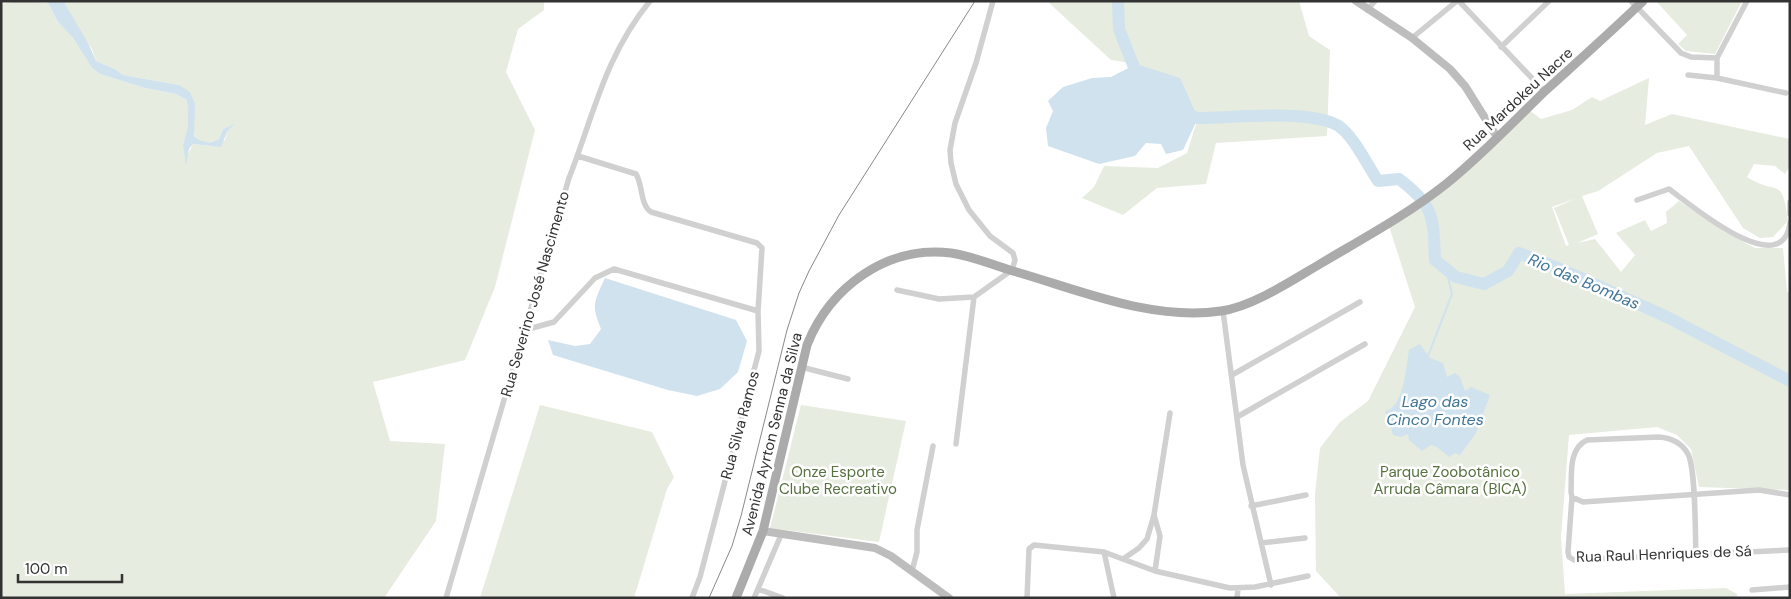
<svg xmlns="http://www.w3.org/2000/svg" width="1791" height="599" viewBox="0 0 1791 599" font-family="'DM Sans',sans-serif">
	<rect width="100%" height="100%" fill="#fff"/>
	<!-- green -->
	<path fill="#e6ecdf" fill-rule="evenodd" d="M20,1L48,3L58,22L73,38L92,68L100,74L145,88L176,94L187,100L188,126L183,145L187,156L193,144L210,146L225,140L227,132L234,125L223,129L219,139C214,142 210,142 204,142C187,139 193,116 195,104L179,85L123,75L115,69L96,61L92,49L83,38L64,2L61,1H544V10L518,29L506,72L535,130L495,287L465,360L373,382L390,441L445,444L436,521L384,598H1V4Z
		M1047,1H1299L1309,36L1330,50L1327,136L1216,143L1206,184L1157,188L1123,215L1082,198L1094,187L1104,166L1158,168L1187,153L1198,118L1136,64L1111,60Z
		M1656,1H1742L1715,54L1686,51L1678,44L1687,35Z
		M1649,78L1645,125L1672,114L1790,139V166L1785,174L1775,166L1754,164L1747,177C1778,197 1782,174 1788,221L1773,237L1760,238L1743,228L1689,146L1657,153L1598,191L1582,196L1598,234L1577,243L1595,239L1621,272L1635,255L1616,233L1645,220L1651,231L1667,223L1666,212L1679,201L1725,232L1755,248H1783L1787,291L1790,294V490L1699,487L1691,449L1677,435L1657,427L1569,435L1561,537L1565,594L1726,588L1737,594V598H1341L1316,571L1315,494L1320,448L1340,422L1368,401L1415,307L1387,220L1440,191L1529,110L1541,119L1572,110L1592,97L1600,101ZM1577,198L1554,208L1569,245L1566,246L1552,207Z
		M540,405L652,432L674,477L667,489L634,598H480Z
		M801,405L906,421L879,542L770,528Z"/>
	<!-- water -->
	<path fill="#cfe2ee" d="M44,1L64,2C73,18 90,44 96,61L115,69L123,75L179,85L190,92L195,104L194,136C201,143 211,144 219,139L223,129L235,124L227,132L221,147L193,144L189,149L186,165L183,145L188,126L187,100L176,94L145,88L100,74L92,68L73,38L58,22L48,3Z
		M1136,64L1180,78L1198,118L1183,150L1166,154L1161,144L1146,143L1135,156L1099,164L1048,146L1046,128L1053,111L1048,101L1063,87L1092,78L1111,77Z
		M605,278L736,320L747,341L738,372L720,389L697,396L668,390L553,355L548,340L575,346L590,344L601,329C591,305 594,302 605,278Z
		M1420,344L1430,358L1443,363L1447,377L1455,373L1460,377L1465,391L1471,387L1490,395L1476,433L1460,455L1455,453L1449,457L1437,447L1431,445L1422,451L1409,440L1408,434L1401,437L1393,435L1385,411C1404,408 1406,367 1409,350Z"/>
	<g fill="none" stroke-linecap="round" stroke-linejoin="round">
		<!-- stream -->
		<path stroke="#cfe2ee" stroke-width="2" d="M1428,356L1452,294L1446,269"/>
		<!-- river -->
		<path stroke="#cfe2ee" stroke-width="12" d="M1118,1L1119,29L1139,80
			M1183,113L1198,118C1234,118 1307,109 1337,125C1352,133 1368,166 1378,181L1399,179C1435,206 1433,217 1435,260L1456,277L1484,284L1508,271L1519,253L1563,270L1667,317L1790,381"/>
		<!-- street -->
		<path stroke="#d0d0d0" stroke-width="5.5" d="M1459,1L1545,92
			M1631,1L1681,53L1691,57L1717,58
			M1367,10L1375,1
			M1412,38L1457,1
			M1501,47L1549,1
			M1688,75L1717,78L1786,93
			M1717,78V58L1747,1
			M578,156L636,174C643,185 640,205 651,212L757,243L762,248L758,311L759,351L700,577L692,598
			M1637,200L1669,189C1690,204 1782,283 1790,223
			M1790,202V214
			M897,290L939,299L974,297L1012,270L1015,260L1013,253L990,236L969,210L956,184L951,163L950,150L955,123L976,63L993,1
			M1223,311L1243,465L1271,585
			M525,330L554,322L595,278L614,269L758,311
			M801,367L848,379
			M1232,375L1360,302
			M1237,417L1365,344
			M956,444L974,297
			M1572,497L1568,552L1569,557L1574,560L1790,550
			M1251,506L1306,495
			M1154,515L1160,536L1155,571
			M1261,543L1305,538
			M1104,552L1114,598
			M1696,555C1695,534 1696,469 1688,454C1682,443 1671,438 1659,437L1587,440C1568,449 1572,474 1571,492L1572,497L1583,502L1759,490L1790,495
			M1123,559L1139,548L1147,539L1154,515L1170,413
			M912,571L917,552V530L933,446
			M758,589L783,598
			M1752,590L1790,587
			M446,598L569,178C594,114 605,56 650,1
			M754,598L781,535
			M1027,598L1029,549L1034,545L1104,552L1155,571L1230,588L1255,587L1308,576
			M1237,598L1238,589"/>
		<!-- secondary -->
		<path stroke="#bdbdbd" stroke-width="8" d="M1356,1L1412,38L1450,69L1465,86L1497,137
			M763,531L875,548L891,556L949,598"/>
		<!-- primary -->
		<path stroke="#ababab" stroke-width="9" d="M736,598L763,531L807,345C830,287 887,245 951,253C973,256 992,265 1013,271C1080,290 1150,321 1221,311C1252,307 1293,280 1320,264C1362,239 1407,215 1446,184C1481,156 1512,123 1544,92C1577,62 1611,32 1643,1"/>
		<!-- tram -->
		<path stroke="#888" stroke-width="1" d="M709,598L732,546L741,516L787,330L799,293L809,271L839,215L975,1"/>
	</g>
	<g text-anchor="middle" stroke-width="5" stroke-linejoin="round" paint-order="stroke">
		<!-- street labels -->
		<g font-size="15" fill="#333" stroke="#fff">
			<text transform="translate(1518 99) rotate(-43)" y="5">Rua Mardokeu Nacre</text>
			<text transform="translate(535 294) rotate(-74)" y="5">Rua Severino José Nascimento</text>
			<text transform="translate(740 425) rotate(-75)" y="5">Rua Silva Ramos</text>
			<text transform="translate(772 434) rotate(-76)" y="5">Avenida Ayrton Senna da Silva</text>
			<text transform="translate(1664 554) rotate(-2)" y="5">Rua Raul Henriques de Sá</text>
		</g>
		<!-- park labels -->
		<g font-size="15" fill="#56703f" stroke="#fff">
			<text x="838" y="477">Onze Esporte<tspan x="838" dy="17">Clube Recreativo</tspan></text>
			<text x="1450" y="477">Parque Zoobotânico<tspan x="1450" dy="17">Arruda Câmara (BICA)</tspan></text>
		</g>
		<!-- water labels -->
		<g font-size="16" font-style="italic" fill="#3f7597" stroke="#fff">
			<text transform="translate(1584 281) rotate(23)" y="6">Rio das Bombas</text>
			<text x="1435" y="407">Lago das<tspan x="1435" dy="18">Cinco Fontes</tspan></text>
		</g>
	</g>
	<!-- border -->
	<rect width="1791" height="599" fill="none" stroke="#333333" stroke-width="5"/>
	<!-- scale -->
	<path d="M18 574v8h104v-8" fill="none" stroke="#333333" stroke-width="2.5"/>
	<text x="25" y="574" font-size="15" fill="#333333" stroke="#ffffff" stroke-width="4" paint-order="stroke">100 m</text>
</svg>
